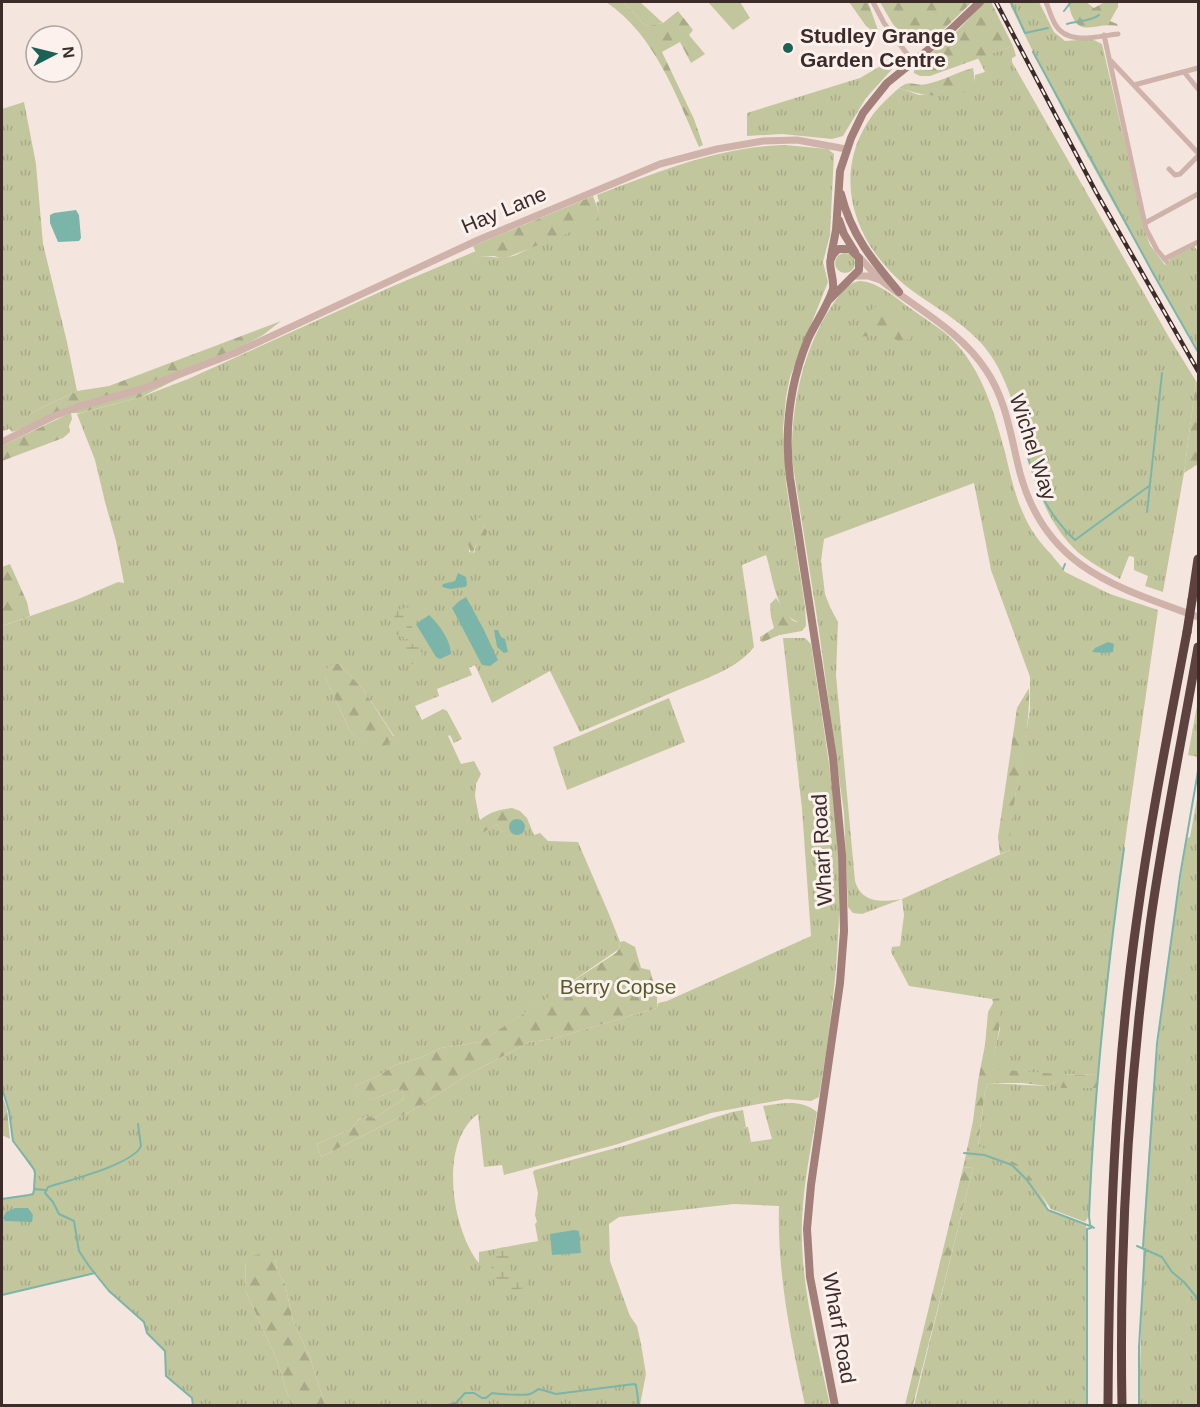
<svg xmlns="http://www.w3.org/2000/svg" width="1200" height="1407" viewBox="0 0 1200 1407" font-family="Helvetica,sans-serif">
	<defs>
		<pattern id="grass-tufts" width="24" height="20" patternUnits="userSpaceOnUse" patternTransform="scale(1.5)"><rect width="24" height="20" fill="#c2c69d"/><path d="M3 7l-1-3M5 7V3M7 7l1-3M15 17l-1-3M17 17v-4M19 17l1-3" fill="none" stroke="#a8aa87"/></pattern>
		<pattern id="forest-firs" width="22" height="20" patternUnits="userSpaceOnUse" patternTransform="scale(1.5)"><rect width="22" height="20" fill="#c2c69d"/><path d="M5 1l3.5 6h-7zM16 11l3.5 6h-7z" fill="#a8aa87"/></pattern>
		<pattern id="wetland-marsh" width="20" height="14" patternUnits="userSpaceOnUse" patternTransform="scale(1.5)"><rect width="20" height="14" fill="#c2c69d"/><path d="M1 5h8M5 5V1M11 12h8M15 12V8" fill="none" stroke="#a8aa87"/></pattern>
	</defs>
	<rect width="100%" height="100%" fill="#f5e5df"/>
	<!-- grass -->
	<path fill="url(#grass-tufts)" fill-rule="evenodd" d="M623,2H640L663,23L646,26Z
		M1009,2H1039L1054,32L1065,41L1092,39L1102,44L1146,234L1150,245L1165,265L1170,262L1169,259L1194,246L1198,252V350C1131,236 1065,121 1009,2Z
		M1013,46L1016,56L1012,58V62L1170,339L1196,381L1184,473L1163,592L1145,586L1148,576L1134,570V557L1129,556L1120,579C1102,569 1081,558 1068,542C1024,492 1028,419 995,362C975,327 937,310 906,286C853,243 829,172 874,113C881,104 890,96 899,88L919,95L975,89V75L985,72L978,58Z
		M896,57L895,66L866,98L843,136L832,139L782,134L747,136V113L860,78Z
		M24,102L36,164L43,244L67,342L77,391L35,411L7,430L2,431V109Z
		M785,145L828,149L834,154L830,235L823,262L828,282L790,377L786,397L783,429L786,483L805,606L806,626L802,631L774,636L798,622C775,613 773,576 766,555L742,565L754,647C736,670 704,679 678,690C646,704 613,718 580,732L550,671L492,703L475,665L469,668L472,675L437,689L439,696L415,706L422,720L443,709L447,711L462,739L454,743L450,735L448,736L461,764L474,761L481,774L476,784L475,796L482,832L497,824L502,832L520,814V811L527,818L534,835L540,833L548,841L578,842L609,914L620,942L619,949L548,998L480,1042L441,1048L420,1058L395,1065L380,1075L355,1086C363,1110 381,1095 398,1089H402L404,1099L374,1118L368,1116L358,1120L351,1129L317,1144L321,1157L417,1108L469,1074L530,1042L552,1039L657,1008L658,1003L667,1001L811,936L802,809L783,638H805L811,644C822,721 837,798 839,875C841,949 831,1024 819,1097L811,1101L786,1099L711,1113L618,1144L504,1175L502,1165L484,1167L478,1114C438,1143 452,1230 479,1263V1252L538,1241L535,1224L537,1222L535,1215L538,1193L533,1172L535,1170L623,1146L732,1112L737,1128L748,1127L751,1142L772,1139L763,1106C782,1103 802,1099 817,1112C811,1148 803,1186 802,1222C800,1284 817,1346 830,1405H805C791,1340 777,1273 779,1206L734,1204L619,1217L609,1224L610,1261L630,1316L637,1326L641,1344L646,1374L640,1405H325L310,1357L293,1321L285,1284L277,1270L275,1258L246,1260L245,1290L277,1360L291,1405H193L192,1398L166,1376L165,1351L147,1333L143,1322L109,1291L96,1273L2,1295V1199L32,1195L34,1192L35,1173L13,1141L9,1111L2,1088V626L76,600L118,582L124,583L116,541L105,502L95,460L77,414L141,397L188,379L391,287L476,251L478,257C492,256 503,260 516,255L599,213L596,203L599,201L597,195C658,172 718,147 785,145ZM484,526L487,531L477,543L474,553L469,552V545ZM339,664L363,689L394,736L389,740L390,743L375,751L351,733L325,677Z
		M835 263a10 10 0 1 1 20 0a10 10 0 1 1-20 0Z
		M859,281C877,281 896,298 910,308C921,316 933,324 944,332C980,362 993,408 1005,452C1010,473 1014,493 1023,513C1029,528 1040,543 1051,554C1056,561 1061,565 1065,572L1110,594L1158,610L1115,912L1098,1075L1066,1074L1064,1088H1097L1089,1216L1085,1222L1051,1209L1026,1172L1013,1161L978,1147L985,1091L988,1083L1047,1086L1057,1081L990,1069L1000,1029L999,998L992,999L909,986L891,952L892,947L900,946L904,915L902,899L862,914L853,913L848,907L844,813L818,624L792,459C791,404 803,347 835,301C841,293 848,283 859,281ZM974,483L991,570L1030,677V710L1010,825V850L902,899C882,902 862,904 855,881L836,675L838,622L830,607L825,594L821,561L824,539Z
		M669,698L685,742L567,790L553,747Z
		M1198,700V757L1188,755Z
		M1198,793V1405H1139L1144,1223L1152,1102L1165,978L1187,838L1190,837Z
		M977,1154L1012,1165L1027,1180L1048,1210L1086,1225L1087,1405L914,1406C933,1326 954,1247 973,1167L963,1168L965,1159L975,1158Z"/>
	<!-- forest -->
	<path fill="url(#forest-firs)" d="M606,2H623L646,26L663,23L678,11L693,30L689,35L705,54L691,63L680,42L662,52L694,119L703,145L699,147C676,95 655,35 606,2Z
		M849,2H868L878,30L874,32L866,26Z
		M880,2H972L942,31L918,46C900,41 889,17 880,2Z
		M985,2H991L1013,46L930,76H920L914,73V68L956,32Z
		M1068,2H1086L1094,8L1105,2H1118V7L1110,21L1117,24L1118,26C1091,21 1077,43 1068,2Z
		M973,68L976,89C949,99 926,97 899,88C911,78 914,87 927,84C942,81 957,72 973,68Z
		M593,196L599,213L598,221L503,259L494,256L478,257L473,246Z
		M877,306L913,329L911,339L899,341L883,334L859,337L856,332V328L872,309Z
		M281,321L263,335L230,353L141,397L80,413H71L72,419L69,426L70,432L63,438L2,461V446L68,414L12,432L9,428L35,411L77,391L109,386Z
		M1196,381L1198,384V464L1184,473Z
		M480,517L485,521L484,526L487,531L486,536L477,543L472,555C465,542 467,525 480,517Z
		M10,564L27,602L30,616L2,626V567Z
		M776,598L792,620L801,624L800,626L763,642L760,641V637L774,628L771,617L770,604Z
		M334,664H339L363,689L394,737L389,740L390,743L375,752L351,733L325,677L328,666Z
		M1029,688C1031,742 1010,795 1010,850L1000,854L998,837L1017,708Z
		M512,808L520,811V819L502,832L497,824L482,833L479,821C489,812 499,810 512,808Z
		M624,941L635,947L641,968L650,970L657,995V1008L552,1039L530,1042L469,1074L417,1108L321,1157L317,1144L351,1129L358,1120L368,1116L374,1118L404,1099L402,1089H398C389,1092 367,1106 359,1096C357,1093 356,1090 355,1086L380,1075L395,1065L420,1058L441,1048L480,1042L616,953L619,949L620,942Z
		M999,998C1004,1023 995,1045 991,1069L1058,1074L1057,1081L1047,1086L1022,1083H988L985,1091L978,1146C990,1152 1003,1155 1014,1162C1030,1171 1038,1190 1047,1205L1045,1208C1020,1176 1024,1165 979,1154H977L976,1158L965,1159L973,1121L978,1081L985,1045L988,1012L993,1003L992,999Z
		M1062,1074L1098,1075L1097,1088H1061Z
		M2,1096L7,1109L10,1139L2,1135Z
		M743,1110L746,1127L737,1129L732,1112Z
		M973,1167C954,1246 933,1326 913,1405H905L963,1168Z
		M268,1251L275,1258L277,1270L285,1284L293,1321L310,1357L325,1405H291L277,1360L245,1290L246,1260L250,1257Z"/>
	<!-- wetland -->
	<path fill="url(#wetland-marsh)" d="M409,607L412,614L411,624L415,636L413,639H404L396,634L394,618L398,610Z
		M398,643H410L420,648L422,654L420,664H408L403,656L393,650V646Z
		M507,1247L511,1272L525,1273L527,1285L524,1288L498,1294L489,1258L496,1254L499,1248Z"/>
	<!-- garden -->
	<path fill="#c2c69d" d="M708,2H740L750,18L733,30Z"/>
	<!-- water -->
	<path fill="#7bb5aa" d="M76,210L79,215L81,238L79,241L58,242L50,223V215L54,213Z
		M458,573L466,577L467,585L465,587L450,589L442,587L443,584L455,581Z
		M466,597L484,630L498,660L490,666L482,665L452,608L458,602Z
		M429,615C439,624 451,641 451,654L440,659L436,657L416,624Z
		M494,630H498L501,637L505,639L508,652L504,653L497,647Z
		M1108,642L1114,644L1113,652L1104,653L1092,652L1095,648Z
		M509 827a8 8 0 1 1 16 0a8 8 0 1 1-16 0Z
		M15,1208H28L33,1215L32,1222L5,1221L3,1218L6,1212Z
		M574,1230L579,1231L581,1253L552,1255L550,1234Z"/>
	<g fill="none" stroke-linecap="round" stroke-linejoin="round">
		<!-- stream -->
		<path stroke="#7bb5aa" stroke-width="2" d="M1011,2L1025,33L1048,28
			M1064,11L1071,2
			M1067,24C1077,21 1092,21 1099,15
			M1033,52L1154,275L1198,352
			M1025,448C1036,486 1046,513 1075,540L1149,486
			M1147,512L1162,373
			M1063,569L1065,564
			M2,1088L9,1111L13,1141L34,1169L35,1173L34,1189L45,1190
			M138,1124L141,1146C134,1164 67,1181 48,1187L45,1193L53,1202L59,1214L74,1221L79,1251L89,1266L109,1291L144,1322L147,1333L165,1351L166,1376L192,1398L193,1406
			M964,1153L984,1155L1012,1165L1027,1180L1048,1210L1090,1226
			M2,1199L29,1195L33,1194L34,1190
			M1094,1228L1090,1225L1089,1216C1094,1093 1107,970 1124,848
			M1137,1246L1162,1257L1172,1272L1184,1282L1198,1299
			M1143,1247L1157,1044L1180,876L1198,771
			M2,1295L95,1273
			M444,1406L456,1403L465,1393H474L482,1398H486L492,1393C499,1394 524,1396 530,1394C533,1393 535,1391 539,1389L556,1394L634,1384L636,1385L639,1406
			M1087,1406V1229L1091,1228
			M1139,1406V1347L1145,1249"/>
		<!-- minor -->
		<path stroke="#cfb2a9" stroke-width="5" d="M873,2L884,23L913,62
			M1046,2C1049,9 1051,17 1055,24C1067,46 1098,36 1118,34
			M1104,35L1146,229L1157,250L1167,262
			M1111,61L1198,153
			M1184,72L1198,89
			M1134,85L1198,68
			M1169,169L1175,175L1180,174L1198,156
			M1145,223L1198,194
			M1164,259L1198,242"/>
		<!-- tertiary -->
		<path stroke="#cfb2a9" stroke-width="7" d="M858,256C866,264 874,274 883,282C919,310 960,331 986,370C1007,401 1011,438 1020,473C1046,569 1117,587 1198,617
			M854,276H868L880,280
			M2,442L54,416L80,406L139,390L235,353L478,240L660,164L717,149L763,141L797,140L846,149"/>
		<!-- secondary -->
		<path stroke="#a37f7a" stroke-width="8" d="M841,194C851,235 873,261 899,292
			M839,220L844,234L855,252
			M831,256L836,230L840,171L851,138L863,113L887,83L939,41L980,2
			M829,300L859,270V258L850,249H839C822,260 835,273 833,289C827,307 816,322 808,339C790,383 784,431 790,478L833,758L842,854L844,931L840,983L811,1185L807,1229L810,1277L835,1406"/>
		<!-- motorway -->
		<path stroke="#5d4240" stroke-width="9" d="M1192,600L1198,559
			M1108,1406C1109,1242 1114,1079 1137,918C1150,822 1169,727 1187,632
			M1122,1406C1119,1245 1129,1083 1150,925C1163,831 1182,739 1198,647"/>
		<!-- rail casing -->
		<g stroke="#3c2b29" stroke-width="4.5">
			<path id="rail" d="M996,2L1096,192L1198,371"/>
		</g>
		<!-- rail -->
		<use href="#rail" stroke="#fcf1ec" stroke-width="2" stroke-dasharray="7" stroke-linecap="butt"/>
		<!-- motorway-bridge -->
		<path stroke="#5d4240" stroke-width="9" d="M1187,632L1192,600"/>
	</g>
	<!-- markers -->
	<circle fill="#1a6256" stroke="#fcf1ec" stroke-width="2" cx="788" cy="48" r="6"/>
	<g text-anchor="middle" stroke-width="6" stroke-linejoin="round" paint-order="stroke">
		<!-- poi labels -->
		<g font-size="21" font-weight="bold" fill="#3c2b29" stroke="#fcf1ec" text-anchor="start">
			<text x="800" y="43">Studley Grange<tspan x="800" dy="24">Garden Centre</tspan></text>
		</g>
		<!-- street labels -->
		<g font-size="21" fill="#3c2b29" stroke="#fcf1ec">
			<text transform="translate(504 210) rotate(-23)" y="7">Hay Lane</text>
			<text transform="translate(1033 447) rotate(72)" y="7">Wichel Way</text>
			<text transform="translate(822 850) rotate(-93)" y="7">Wharf Road</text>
			<text transform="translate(839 1328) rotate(80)" y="7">Wharf Road</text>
		</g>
		<!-- park labels -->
		<g font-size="21" fill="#565d2a" stroke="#fcf1ec">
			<text x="618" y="994">Berry Copse</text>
		</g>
	</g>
	<!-- border -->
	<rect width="1200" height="1407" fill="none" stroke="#3c2b29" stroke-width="6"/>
	<!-- north arrow -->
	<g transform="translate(54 54) rotate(83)"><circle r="28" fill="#fcf1ec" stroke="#afa29e" stroke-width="1.5"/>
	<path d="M0-4.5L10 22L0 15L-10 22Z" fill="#1a6256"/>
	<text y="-9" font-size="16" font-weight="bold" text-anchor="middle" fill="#3c2b29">N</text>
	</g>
</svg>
